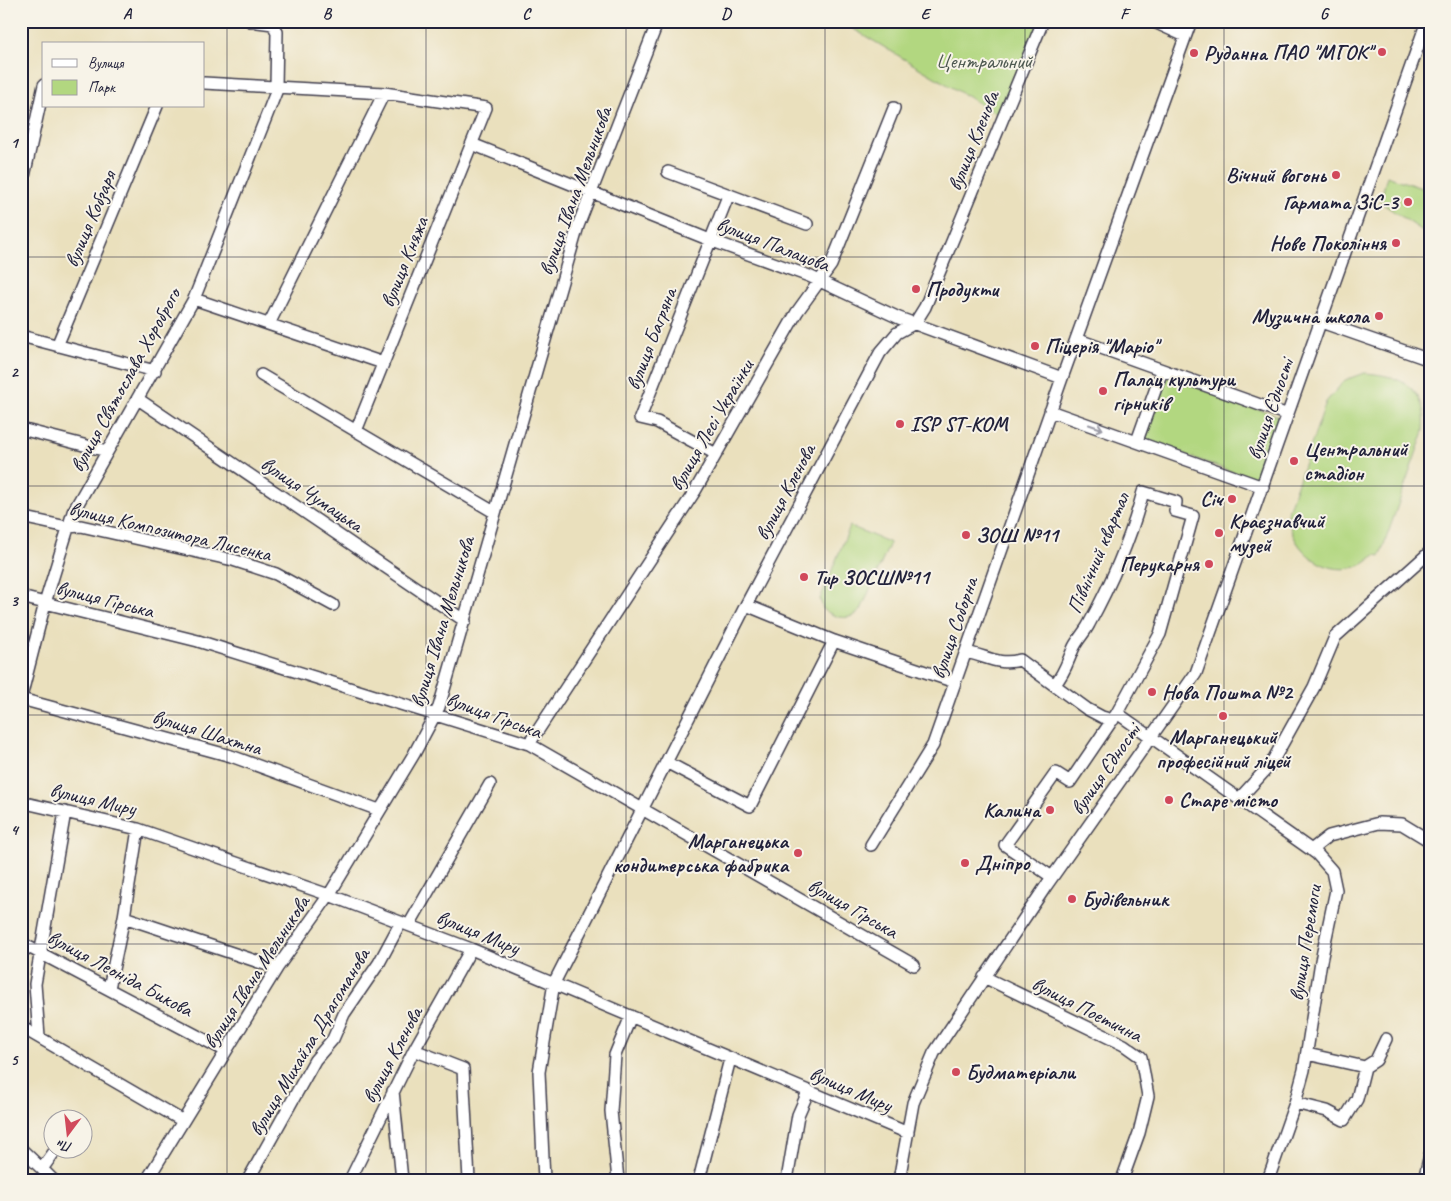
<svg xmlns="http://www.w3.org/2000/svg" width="1451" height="1201" viewBox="0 0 1451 1201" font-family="Caveat,sans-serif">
	<rect width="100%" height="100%" fill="#f7f3e8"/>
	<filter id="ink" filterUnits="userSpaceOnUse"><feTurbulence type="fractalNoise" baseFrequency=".02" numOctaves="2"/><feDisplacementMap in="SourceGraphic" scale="10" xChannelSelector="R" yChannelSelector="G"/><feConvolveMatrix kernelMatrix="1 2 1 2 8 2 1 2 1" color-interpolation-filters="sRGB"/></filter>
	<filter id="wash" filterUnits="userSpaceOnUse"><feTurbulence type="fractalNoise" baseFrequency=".0096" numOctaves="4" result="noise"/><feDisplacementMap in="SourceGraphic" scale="20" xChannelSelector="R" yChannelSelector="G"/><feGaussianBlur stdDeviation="1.12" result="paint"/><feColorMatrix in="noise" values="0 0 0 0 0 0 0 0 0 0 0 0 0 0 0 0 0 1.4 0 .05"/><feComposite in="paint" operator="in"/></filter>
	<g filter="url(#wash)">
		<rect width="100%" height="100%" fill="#eae0bd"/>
		<!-- green -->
		<path fill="#b2d780" stroke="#6a7c5e" d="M840,21H1043L1002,117Z
			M1387,176L1430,191V236L1380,202Z
			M1364,373C1402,375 1428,389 1424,431L1380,556L1375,555C1369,560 1363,565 1356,567C1321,577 1287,545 1288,511L1326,402L1345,380Z
			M1164,376L1284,418L1260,482L1141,439Z
			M850,526L890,543L861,610C850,622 835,618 823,609L820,599Z"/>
	</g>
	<g filter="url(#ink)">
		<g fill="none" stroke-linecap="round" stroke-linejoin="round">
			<!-- minor casing -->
			<g stroke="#403e4e" stroke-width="14">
				<path id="minor" d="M250,21L273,24L277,32L276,87
					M1152,21L1185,36
					M204,83L384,93L486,108L356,431
					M472,144L710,240L809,276L899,318L1062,378
					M668,172L807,224
					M21,190L44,85
					M194,299L383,363
					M1321,322L1430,360
					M269,324L384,93
					M21,336L155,371
					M1076,339L1288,415
					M57,346L157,106
					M261,375L494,512
					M138,399L465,621
					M1050,411L1263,487
					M21,429L107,451
					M1137,441L1162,371
					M716,454L657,422L640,418L728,196
					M21,517L67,527L81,526L233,560L276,574L333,605
					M21,597L198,641L529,744L914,965
					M746,605L834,641L955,682
					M966,652C986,656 999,666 1020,660L1087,709L1102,717L1113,720
					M1055,684C1065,673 1068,660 1074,647C1078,639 1085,632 1089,624C1112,582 1131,538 1143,492L1176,502L1175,511L1193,516L1160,634L1117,713
					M21,697L45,603L73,512L194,299L278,87
					M21,699L231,756L379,810
					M529,744L695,491L797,312L831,265L894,108
					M666,762L750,806L834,641
					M1239,799L1271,764L1314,687L1335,637L1430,552
					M21,802L138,829L329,895L471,949L908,1133
					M871,845L933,745L1062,378L1191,21
					M1311,850L1329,836L1379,823L1402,824L1430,841
					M1052,877L1005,845L1056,773L1070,782L1117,713L1317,854L1332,871L1336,890L1321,961L1304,1070L1295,1103L1268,1180
					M124,917L277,968
					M409,925L490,784
					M21,943L226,1051
					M984,977L1124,1045L1141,1057L1148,1096L1139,1133L1122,1180
					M109,988L124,917L138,829
					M21,1027L183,1121
					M39,1036L35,984L65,812
					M414,1050L463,1069L469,1180
					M1307,1054L1365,1067
					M393,1091L402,1180
					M1295,1103L1327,1111L1344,1120L1357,1099L1365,1067L1376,1060L1386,1039
					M21,1149L42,1169
					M53,1180L42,1169L57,1148
					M147,1180L277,968L329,895L414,754L439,707L578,226L658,21
					M248,1180L315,1060L333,1039L344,1014L379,963L401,922
					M350,1180L414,1050L471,949
					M544,1180L539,1072L554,983L746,605L880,353L897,333L915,323L925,307L1043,21
					M618,1180L611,1111L615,1055L631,1016
					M699,1180L730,1059
					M787,1180L798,1115L808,1092
					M899,1180L913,1103L934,1053L1046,886L1196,673L1427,21
					M1424,1180L1430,1155"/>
			</g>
			<!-- minor -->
			<use href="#minor" stroke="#fff" stroke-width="11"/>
		</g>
		<!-- one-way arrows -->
		<defs><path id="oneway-shaft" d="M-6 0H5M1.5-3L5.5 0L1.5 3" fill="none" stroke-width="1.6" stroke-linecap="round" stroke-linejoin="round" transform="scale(1.25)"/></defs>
		<use stroke="#9c9ca7" href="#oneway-shaft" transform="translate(1096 427) rotate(19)"/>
	</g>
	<!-- grid -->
	<path fill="none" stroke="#22223b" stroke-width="1" stroke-opacity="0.55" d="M227,21V1180M426,21V1180M626,21V1180M825,21V1180M1025,21V1180M1224,21V1180M21,257H1430M21,486H1430M21,715H1430M21,944H1430"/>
	<!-- markers -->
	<g fill="#d1495b" stroke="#f7f3e8" stroke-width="2">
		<circle cx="1382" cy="52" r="5"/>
		<circle cx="1194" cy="53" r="5"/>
		<circle cx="1336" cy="175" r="5"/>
		<circle cx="1408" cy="202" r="5"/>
		<circle cx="1396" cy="243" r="5"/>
		<circle cx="916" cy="289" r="5"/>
		<circle cx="1379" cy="316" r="5"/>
		<circle cx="1035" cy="346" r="5"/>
		<circle cx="1103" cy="391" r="5"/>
		<circle cx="900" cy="424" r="5"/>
		<circle cx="1294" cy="461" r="5"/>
		<circle cx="1232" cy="499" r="5"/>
		<circle cx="1219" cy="533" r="5"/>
		<circle cx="966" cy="535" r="5"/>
		<circle cx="1209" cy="564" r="5"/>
		<circle cx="804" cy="577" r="5"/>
		<circle cx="1152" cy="692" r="5"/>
		<circle cx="1223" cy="716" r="5"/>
		<circle cx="1169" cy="800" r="5"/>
		<circle cx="1050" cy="810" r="5"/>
		<circle cx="798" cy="853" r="5"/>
		<circle cx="965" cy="863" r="5"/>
		<circle cx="1072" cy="899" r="5"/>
		<circle cx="956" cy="1072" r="5"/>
	</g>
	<g text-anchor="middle" stroke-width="4" stroke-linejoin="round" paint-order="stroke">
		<!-- poi labels -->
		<g font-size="21" font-weight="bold" fill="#22223b" stroke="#f7f3e8" text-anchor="start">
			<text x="1372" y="59" text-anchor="end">ПАО "МГОК"</text>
			<text x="1204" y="60">Руданна</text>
			<text x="1326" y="182" text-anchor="end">Вічний вогонь</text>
			<text x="1398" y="209" text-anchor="end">Гармата ЗіС-3</text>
			<text x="1386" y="250" text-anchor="end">Нове Покоління</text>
			<text x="926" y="296">Продукти</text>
			<text x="1369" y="323" text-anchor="end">Музична школа</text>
			<text x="1045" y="353">Піцерія "Маріо"</text>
			<text x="1113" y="386">Палац культури<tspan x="1113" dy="24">гірників</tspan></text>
			<text x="910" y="431">ISP ST-KOM</text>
			<text x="1304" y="456">Центральний<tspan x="1304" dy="24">стадіон</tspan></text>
			<text x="1222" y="506" text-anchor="end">Січ</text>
			<text x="1229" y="528">Краєзнавчий<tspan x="1229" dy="24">музей</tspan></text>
			<text x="976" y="542">ЗОШ №11</text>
			<text x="1199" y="571" text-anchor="end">Перукарня</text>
			<text x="814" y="584">Тир ЗОСШ№11</text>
			<text x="1162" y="699">Нова Пошта №2</text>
			<text x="1223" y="744" text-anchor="middle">Марганецький<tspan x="1223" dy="24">професійний ліцей</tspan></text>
			<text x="1179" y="807">Старе місто</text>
			<text x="1040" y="817" text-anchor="end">Калина</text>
			<text x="788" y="848" text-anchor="end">Марганецька<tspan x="788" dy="24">кондитерська фабрика</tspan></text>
			<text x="975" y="870">Дніпро</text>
			<text x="1082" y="906">Будівельник</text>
			<text x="966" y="1079">Будматеріали</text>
		</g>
		<!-- park labels -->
		<g font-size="21" fill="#4d5850" stroke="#f7f3e8">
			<text x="984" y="68">Центральний</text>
		</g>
		<!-- street labels -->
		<g font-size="21" fill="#22223b" stroke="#f7f3e8">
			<text transform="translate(973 141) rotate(-68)" y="7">вулиця Кленова</text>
			<text transform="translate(575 191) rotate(-70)" y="7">вулиця Івана Мельникова</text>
			<text transform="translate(90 219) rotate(-67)" y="7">вулиця Кобзаря</text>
			<text transform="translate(773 244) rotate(21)" y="7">вулиця Палацова</text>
			<text transform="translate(404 262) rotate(-68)" y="7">вулиця Княжа</text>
			<text transform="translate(651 339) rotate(-69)" y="7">вулиця Багряна</text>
			<text transform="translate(125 380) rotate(-61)" y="7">вулиця Святослава Хороброго</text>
			<text transform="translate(1270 409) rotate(-71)" y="7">вулиця Єдності</text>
			<text transform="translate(711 425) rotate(-60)" y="7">вулиця Лесі Українки</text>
			<text transform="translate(785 492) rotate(-62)" y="7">вулиця Кленова</text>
			<text transform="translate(312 494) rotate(34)" y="7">вулиця Чумацька</text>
			<text transform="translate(170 531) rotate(13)" y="7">вулиця Композитора Лисенка</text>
			<text transform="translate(1098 553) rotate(-67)" y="7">Північний квартал</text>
			<text transform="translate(105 599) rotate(14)" y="7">вулиця Гірська</text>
			<text transform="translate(442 622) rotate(-73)" y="7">вулиця Івана Мельникова</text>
			<text transform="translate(954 628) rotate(-71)" y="7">вулиця Соборна</text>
			<text transform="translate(494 715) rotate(20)" y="7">вулиця Гірська</text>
			<text transform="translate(207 732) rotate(17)" y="7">вулиця Шахтна</text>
			<text transform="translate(1105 769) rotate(-55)" y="7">вулиця Єдності</text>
			<text transform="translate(93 799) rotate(13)" y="7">вулиця Миру</text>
			<text transform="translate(853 908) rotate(30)" y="7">вулиця Гірська</text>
			<text transform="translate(478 932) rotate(22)" y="7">вулиця Миру</text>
			<text transform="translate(1305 943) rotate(-81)" y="7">вулиця Перемоги</text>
			<text transform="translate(256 972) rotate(-57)" y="7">вулиця Івана Мельникова</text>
			<text transform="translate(120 973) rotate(28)" y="7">вулиця Леоніда Бикова</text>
			<text transform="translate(1087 1009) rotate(27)" y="7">вулиця Поетична</text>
			<text transform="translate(309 1042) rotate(-59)" y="7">вулиця Михайла Драгоманова</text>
			<text transform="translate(392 1055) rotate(-62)" y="7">вулиця Кленова</text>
			<text transform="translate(851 1089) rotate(23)" y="7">вулиця Миру</text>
		</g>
	</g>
	<!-- margin -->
	<rect width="1451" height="1201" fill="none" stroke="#f7f3e8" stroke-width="55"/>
	<!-- legend -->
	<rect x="42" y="42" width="162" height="65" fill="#f7f3e8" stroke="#a29fa3"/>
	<rect x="52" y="59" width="25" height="8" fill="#ffffff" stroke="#a29fa3"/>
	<text x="88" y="68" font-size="15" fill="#22223b">Вулиця</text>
	<rect x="52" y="80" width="25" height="15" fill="#b2d780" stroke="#a29fa3"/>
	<text x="88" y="92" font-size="15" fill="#22223b">Парк</text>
	<!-- north arrow -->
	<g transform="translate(68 1134) rotate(195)"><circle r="24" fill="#f7f3e8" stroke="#a29fa3"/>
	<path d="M0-4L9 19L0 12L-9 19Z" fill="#d1495b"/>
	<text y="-8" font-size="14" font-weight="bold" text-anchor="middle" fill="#22223b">Пн</text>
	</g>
	<rect x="28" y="28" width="1396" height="1146" fill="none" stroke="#22223b" stroke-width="2"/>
	<g font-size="16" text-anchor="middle" font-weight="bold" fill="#22223b">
		<text x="127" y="19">A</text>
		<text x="327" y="19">B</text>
		<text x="526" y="19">C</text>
		<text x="726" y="19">D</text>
		<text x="925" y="19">E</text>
		<text x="1124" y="19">F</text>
		<text x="1324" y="19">G</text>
		<text x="14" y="148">1</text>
		<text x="14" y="377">2</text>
		<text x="14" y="606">3</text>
		<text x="14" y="835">4</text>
		<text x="14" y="1065">5</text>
	</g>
</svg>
